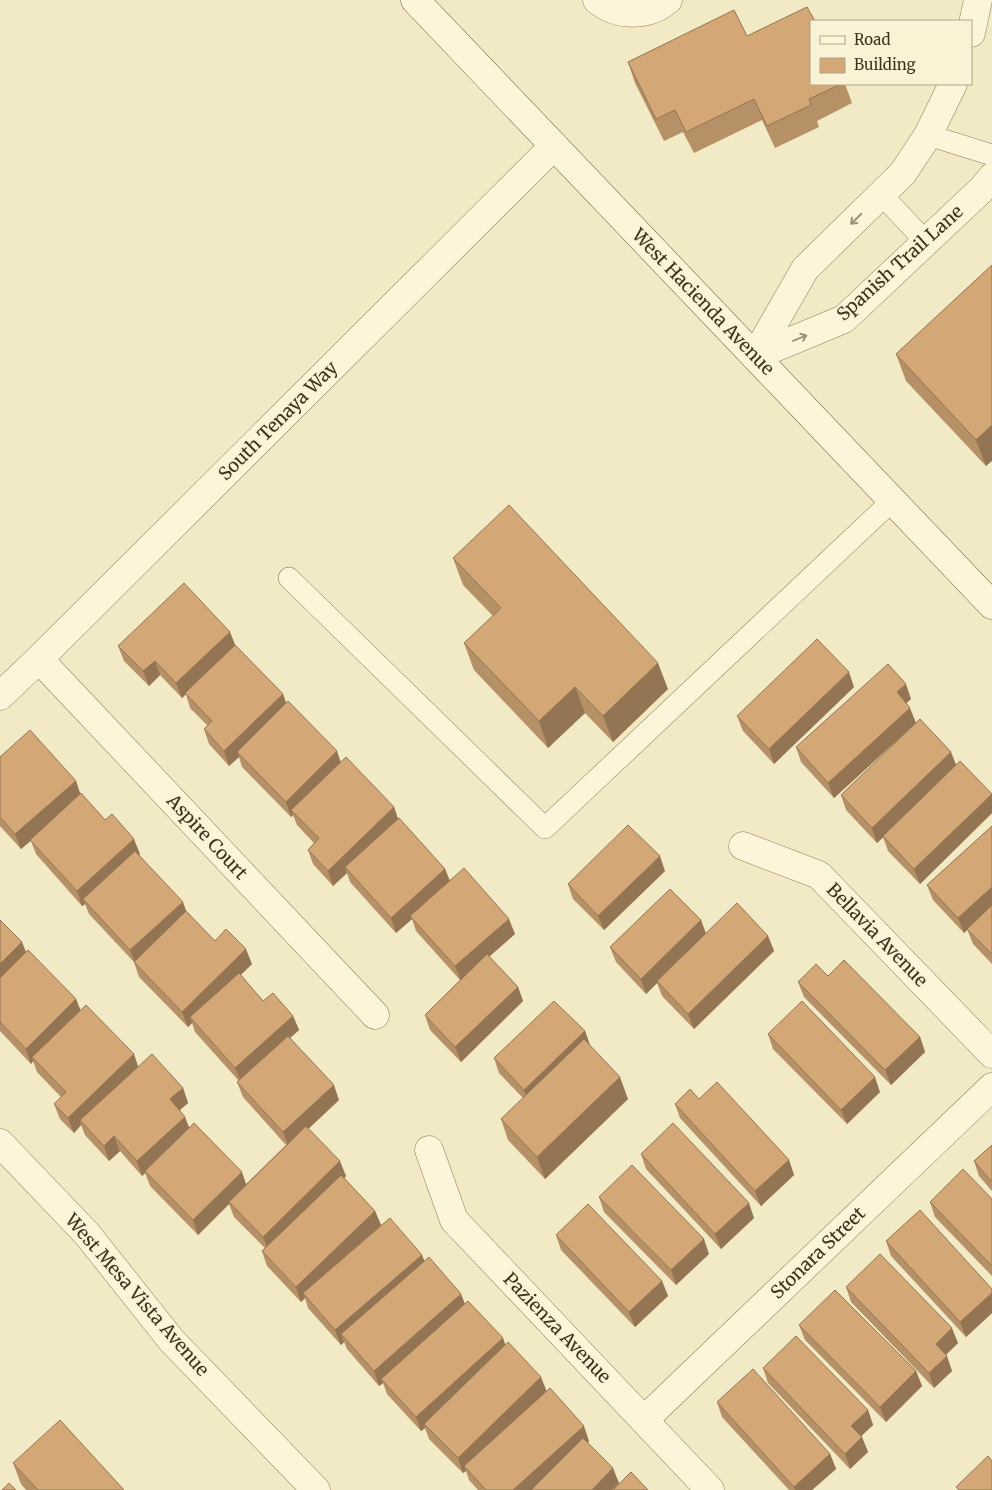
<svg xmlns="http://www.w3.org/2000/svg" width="992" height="1490" viewBox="0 0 992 1490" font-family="Merriweather,serif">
	<rect width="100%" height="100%" fill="#f2e9c5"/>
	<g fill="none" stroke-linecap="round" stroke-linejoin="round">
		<!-- service casing -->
		<g stroke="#8f7b59" stroke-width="22">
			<path id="service" d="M928,135L992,155
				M881,194L926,242
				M289,578L545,828L893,500"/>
		</g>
		<!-- minor casing -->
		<g stroke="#8f7b59" stroke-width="29">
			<path id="minor" d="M597,0C618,17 648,17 668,0
				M971,33L978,0
				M755,356L805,269L903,173L928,135L953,84
				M755,356L844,319L981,190L992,177
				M39,659L375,1015
				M743,846L819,875L992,1054
				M0,1143L87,1234L172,1341L316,1490
				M429,1150L454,1220L710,1490
				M644,1420L992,1087"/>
		</g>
		<!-- tertiary casing -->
		<g stroke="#8f7b59" stroke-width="29">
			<path id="tertiary" d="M0,696L39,659L554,146"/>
		</g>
		<!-- secondary casing -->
		<g stroke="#715c3c" stroke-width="29">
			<path id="secondary" d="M415,0L992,605"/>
		</g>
		<!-- service -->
		<use href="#service" stroke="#fcf5d9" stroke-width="21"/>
		<!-- minor -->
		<use href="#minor" stroke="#fcf5d9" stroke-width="28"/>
		<!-- tertiary -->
		<use href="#tertiary" stroke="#fcf5d9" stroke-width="28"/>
		<!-- secondary -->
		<use href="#secondary" stroke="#fcf5d9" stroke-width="28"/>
	</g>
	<!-- wall -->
	<path fill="#b69066" d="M747,36L811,84H845L852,103L817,121L819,127L775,148L762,120L694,153L683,132L664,141L635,83L628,62Z
		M992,265L986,466L906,381L896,354Z
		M453,558L668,689L613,742L585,713L548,748L474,670L464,643L493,616L463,585Z
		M235,645L283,694L286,703L341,762L394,807L398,819L445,869L450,881L515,934L489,957L518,987L523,1001L461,1062L430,1030L425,1015L460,980L416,931L412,919L396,933L350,882L347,873L333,886L313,864L308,850L314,843L297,825L293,815L291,817L242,767L239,757L229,766L209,744L204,729L208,726L190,708L186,694L182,698L160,675L149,686L124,661L118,646Z
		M854,687L774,764L743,731L737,716Z
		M911,699L906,703L916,723L956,765L992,794V813L920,884L888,851L883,837L877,843L846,810L841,795L913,726L834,798L801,762L796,747Z
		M0,757L76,781L80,794L105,820L140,854L139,855L186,912L215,941L252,964L240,975L263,1001L293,1016L299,1030L290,1038L339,1100L308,1129L346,1176L344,1178L375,1211L381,1225L422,1255L424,1261L465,1304L503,1338L505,1345L546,1391L589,1441L588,1443L619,1483L612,1490H478L469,1480L466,1471L463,1473L429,1439L425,1428L421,1431L387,1394L383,1383L379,1386L347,1349L344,1342L341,1345L308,1308L305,1298L301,1302L267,1266L262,1251L265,1248L234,1217L229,1204L198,1235L150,1186L145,1173L142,1176L120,1151L109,1161L85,1135L81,1125L74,1133L60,1119L54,1104L61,1097L37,1072L33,1061L31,1064L0,1031V920L26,953L76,999L80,1010L138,1066L183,1088L188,1103L180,1110L189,1128L246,1184L286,1145L243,1097L237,1082L239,1081L195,1032L192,1023L188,1027L139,977L134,962L89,914L85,904L82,906L36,854L31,841L21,849L0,826Z
		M992,826V964L973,944L967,929L964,933L933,900L927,885Z
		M665,871L604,930L573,899L568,884Z
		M701,920L706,933L768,936L774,951L694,1029L662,996L657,983L646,994L616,962L610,947Z
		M828,976L920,1037L925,1052L891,1085L804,997L798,982Z
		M585,1031L590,1045L628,1099L545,1179L508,1140L501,1119L523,1098L499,1073L494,1058Z
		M768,1034L880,1092L847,1124L773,1049Z
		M699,1099L789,1160L794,1175L761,1206L680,1118L675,1104Z
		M992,1145V1191L979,1176L974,1161Z
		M641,1154L754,1218L721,1249L646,1169Z
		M599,1197L709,1254L676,1285L604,1212Z
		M992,1199V1276L935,1217L930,1202Z
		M556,1235L662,1281L668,1296L635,1327L561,1250Z
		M886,1241L992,1289V1313L966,1337L891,1256Z
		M846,1287L958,1343L946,1355L952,1371L934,1388L851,1302Z
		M799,1325L916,1371L922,1386L886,1422L805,1340Z
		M763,1368L868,1410L873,1425L861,1436L868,1452L850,1469L768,1383Z
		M717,1402L830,1454L836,1469L812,1490H789L722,1417Z
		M13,1463L124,1490H26L21,1484Z"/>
	<!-- shaded-wall -->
	<path fill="#947553" d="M992,425V461L986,466L976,440Z
		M230,632L236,647L185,693L186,694L182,698L176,683Z
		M155,661L160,675L149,686L143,671Z
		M658,663L668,689L613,742L603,716Z
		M849,672L854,687L774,764L769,749Z
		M906,684L911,699L902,707L897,692Z
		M575,687L585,713L548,748L539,721Z
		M283,694L288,709L237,752L239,757L229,766L224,751Z
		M910,708L916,723L834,798L828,783Z
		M337,751L342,766L291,810L293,815L291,817L286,802Z
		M951,752L957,767L877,843L872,828Z
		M76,781L81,796L21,849L15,834Z
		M992,794V813L920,884L914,869Z
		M394,807L399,822L345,867L347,873L333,886L328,871Z
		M134,839L140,854L86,903L83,899L85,904L82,906L77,891Z
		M660,856L665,871L604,930L598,916Z
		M445,869L451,884L410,916L412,919L396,933L391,918Z
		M992,887V907L964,933L958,918Z
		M183,902L188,916L136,965L130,950Z
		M509,919L515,934L461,981L455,966Z
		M701,920L706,935L657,981V983L646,994L641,979Z
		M768,936L774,951L694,1029L688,1014Z
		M22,942L28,957L0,984V964Z
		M246,949L252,964L194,1021L190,1017L192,1023L188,1027L182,1012Z
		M518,987L523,1001L461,1062L455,1047Z
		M76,999L82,1014L32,1057L33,1061L31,1064L26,1049Z
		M293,1016L299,1030L241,1082L235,1068Z
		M585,1031L590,1046L529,1104L524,1090Z
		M920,1037L925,1052L891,1085L885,1070Z
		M134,1054L139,1069L80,1120L81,1125L74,1133L68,1118Z
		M620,1077L628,1099L545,1179L537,1157Z
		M875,1077L880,1092L847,1124L841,1110Z
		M334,1085L339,1100L289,1147L283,1132Z
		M183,1088L188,1103L175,1114L170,1099Z
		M185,1117L191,1132L145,1171V1173L142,1176L137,1161Z
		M114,1136L120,1151L109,1161L104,1146Z
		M789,1160L794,1175L761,1206L755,1191Z
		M340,1161L346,1176L269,1252L263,1237Z
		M242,1172L247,1187L229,1202V1204L198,1235L193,1220Z
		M749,1203L754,1218L721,1249L715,1234Z
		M375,1211L381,1225L303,1293L305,1298L301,1302L296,1287Z
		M704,1239L709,1254L676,1285L671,1270Z
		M422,1255L428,1270L341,1334L344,1342L341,1345L335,1330Z
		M662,1281L668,1296L635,1327L629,1312Z
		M992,1293V1313L966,1337L960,1322Z
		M461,1294L467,1309L381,1379L383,1383L379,1386L374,1371Z
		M952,1328L958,1343L941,1359L936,1344Z
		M503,1338L508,1353L424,1424L425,1428L421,1431L416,1417Z
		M947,1356L952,1371L934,1388L929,1373Z
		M916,1371L922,1386L886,1422L880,1407Z
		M541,1377L547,1392L464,1466L466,1471L463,1473L458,1458Z
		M868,1410L873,1425L856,1441L851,1426Z
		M584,1426L589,1441L535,1490H513Z
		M862,1437L868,1452L850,1469L845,1454Z
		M830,1454L836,1469L812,1490H795L794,1487Z
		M613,1468L619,1483L612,1490H592Z"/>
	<!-- building -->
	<path fill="#d4a777" stroke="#947553" d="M807,7L815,21H811V84H841L809,99L811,105L767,126L754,99L686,132L675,110L656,119L628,62L734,10L747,36Z
		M992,265V425L976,440L896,354Z
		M509,505L658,663L603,716L575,687L539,721L464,643L501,608L453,558Z
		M184,583L230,632L176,683L155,661L143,671L118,646Z
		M817,639L849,672L769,749L737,716Z
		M235,645L283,694L224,751L204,729L212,721L185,693Z
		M888,664L906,684L897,692L910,708L828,783L796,747Z
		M288,701L337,751L286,802L237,752Z
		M920,719L951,752L872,828L841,795Z
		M30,730L76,781L15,834L0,817V757Z
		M346,757L394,807L328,871L308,850L319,838L291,810Z
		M960,761L992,794L914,869L883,836Z
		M81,793L105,820L112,814L134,839L77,891L30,840Z
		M399,818L445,869L391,918L345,867Z
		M628,825L660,856L598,916L568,884Z
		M992,826V887L958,918L927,885Z
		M135,851L183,902L130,950L83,899Z
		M464,868L509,919L455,966L410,916Z
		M670,889L701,920L641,979L610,947Z
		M737,903L768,936L688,1014L657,981Z
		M992,905V954L967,929Z
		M186,911L215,941L226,929L246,949L182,1012L134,962Z
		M0,920L22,942L0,964Z
		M28,950L76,999L26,1049L0,1022V978Z
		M487,954L518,987L455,1047L425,1015Z
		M844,960L920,1037L885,1070L798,982L816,964L828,976Z
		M239,973L263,1001L273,993L293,1016L235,1068L190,1017Z
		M554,1001L585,1031L524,1090L494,1058Z
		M802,1001L875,1077L841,1110L768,1034Z
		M86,1005L134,1054L68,1118L54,1104L66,1092L32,1057Z
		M288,1036L334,1085L283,1132L237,1082Z
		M584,1039L620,1077L537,1157L501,1119Z
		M152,1054L183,1088L170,1099L185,1117L137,1161L114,1136L104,1146L80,1120Z
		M717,1082L789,1160L755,1191L675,1104L690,1089L699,1099Z
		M194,1123L242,1172L193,1220L145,1171Z
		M673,1123L749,1203L715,1234L641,1154Z
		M306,1126L340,1161L263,1237L229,1202Z
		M992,1145V1182L974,1161Z
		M632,1165L704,1239L671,1270L599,1197Z
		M963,1169L992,1199V1266L930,1202Z
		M341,1175L375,1211L296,1287L262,1251Z
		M588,1204L662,1281L629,1312L556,1235Z
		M920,1210L992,1289V1293L960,1322L886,1241Z
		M390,1218L422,1255L335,1330L303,1293Z
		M880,1254L952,1328L936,1344L947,1356L929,1373L846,1287Z
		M429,1257L461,1294L374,1371L341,1334Z
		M835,1290L916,1371L880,1407L799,1325Z
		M468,1301L503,1338L416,1417L381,1379Z
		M796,1336L868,1410L851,1426L862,1437L845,1454L763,1368Z
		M508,1342L541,1377L458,1458L424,1424Z
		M753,1369L830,1454L794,1487L717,1402Z
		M550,1388L584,1426L513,1490H486L464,1466Z
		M60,1420L124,1490H38L13,1463Z
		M583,1438L613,1468L592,1490H531Z
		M988,1456L992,1461V1490H959L956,1487Z
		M631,1472L648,1490H613Z
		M9,1483L16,1490H2Z"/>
	<!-- one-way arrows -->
	<defs><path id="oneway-shaft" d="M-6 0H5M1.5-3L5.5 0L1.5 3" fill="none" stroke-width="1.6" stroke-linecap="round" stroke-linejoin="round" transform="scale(1.25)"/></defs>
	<g stroke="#9d937c">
		<use href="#oneway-shaft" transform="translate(856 219) rotate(135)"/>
		<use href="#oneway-shaft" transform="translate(800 338) rotate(-22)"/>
	</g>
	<g text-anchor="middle" stroke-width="4" stroke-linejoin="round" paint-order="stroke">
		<!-- street labels -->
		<g font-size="18" fill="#3e311e" stroke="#f9f2d5">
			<text transform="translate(900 263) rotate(-42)" y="6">Spanish Trail Lane</text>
			<text transform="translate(703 302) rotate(46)" y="6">West Hacienda Avenue</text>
			<text transform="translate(278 421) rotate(-45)" y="6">South Tenaya Way</text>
			<text transform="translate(207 837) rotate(47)" y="6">Aspire Court</text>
			<text transform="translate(877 935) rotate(46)" y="6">Bellavia Avenue</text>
			<text transform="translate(818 1253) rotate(-44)" y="6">Stonara Street</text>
			<text transform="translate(137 1295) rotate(49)" y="6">West Mesa Vista Avenue</text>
			<text transform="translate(557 1328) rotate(46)" y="6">Pazienza Avenue</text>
		</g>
	</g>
	<!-- legend -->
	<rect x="810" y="20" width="162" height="65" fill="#f9f2d5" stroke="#aea58c"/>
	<rect x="820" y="36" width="25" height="8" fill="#fcf5d9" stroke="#aea58c"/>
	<text x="854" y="45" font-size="15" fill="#3e311e">Road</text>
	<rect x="820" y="58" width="25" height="15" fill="#d4a777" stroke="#aea58c"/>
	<text x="854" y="70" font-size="15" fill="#3e311e">Building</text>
</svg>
